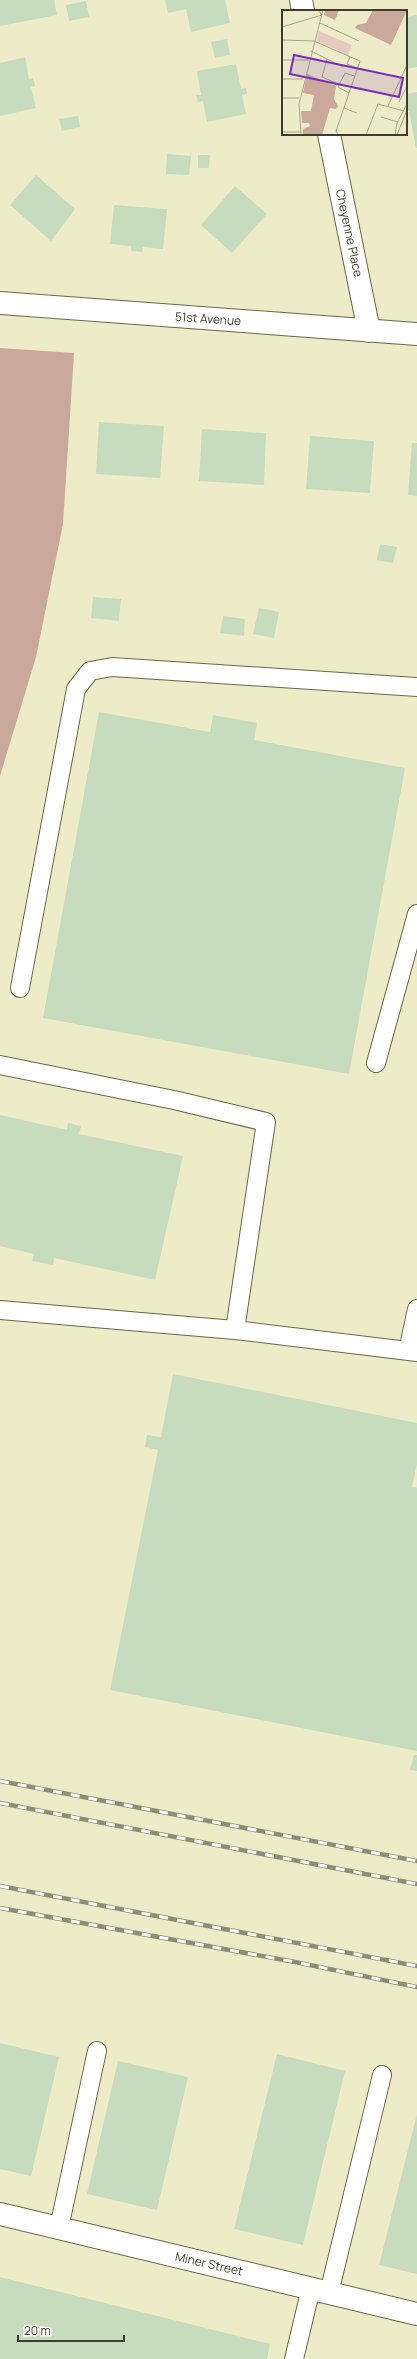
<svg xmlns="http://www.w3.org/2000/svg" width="417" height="2359" viewBox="0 0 417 2359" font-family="Manrope,sans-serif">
	<rect width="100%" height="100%" fill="#eeecc8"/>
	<!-- forest -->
	<path fill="#caa89b" d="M0,348L74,353L63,524L36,657L0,776Z"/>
	<!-- building -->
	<path fill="#c7dbbe" d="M0,0H54L57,15L0,26Z
		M165,0H225L230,23L191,32L186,9L168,13Z
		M86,1L89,17L69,21L66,5Z
		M417,15V67L406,69V17Z
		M227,39L230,55L215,58L211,42Z
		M25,57L29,79L33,78L35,86L31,87L36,108L0,116V63Z
		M236,64L241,89L246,88L247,94L242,95L246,114L207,122L203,101L198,102L196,95H201L197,71Z
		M417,92V148H416L409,111L406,112V94Z
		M78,116L80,127L62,131L59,119Z
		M167,154L191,156L189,175L166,174Z
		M198,155H210L209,168H198Z
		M36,175L75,209L51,241L10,205Z
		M235,186L267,214L232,253L201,225Z
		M114,205L167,209L163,249L143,247L142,252L131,251V246L110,244Z
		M99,422L164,426L160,478L96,474Z
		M202,429L266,433L264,485L199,481Z
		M310,436L374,441L370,493L306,489Z
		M412,443H417V496L408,495Z
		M380,544L397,547L393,563L377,560Z
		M93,597L121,599L119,621L91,618Z
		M259,608L279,612L274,638L253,634Z
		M223,616L245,619L244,636L220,633Z
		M99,712L210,732L213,715L257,723L254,740L405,768L349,1074L43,1018Z
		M0,1115L67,1130L68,1123L81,1126L79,1134L183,1156L155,1280L54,1258L53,1265L32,1261L34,1254L0,1246Z
		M173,1374L417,1423V1464L412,1487L417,1488V1751L110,1690L158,1450L145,1447L147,1435L161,1437Z
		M414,1755H417V1771L410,1770Z
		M0,2043L59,2057L31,2176L0,2169Z
		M277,2054L345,2071L303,2245L234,2229Z
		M118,2061L188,2077L157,2210L87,2194Z
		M417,2114V2274L379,2265Z
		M0,2277L270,2344L267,2359H0Z"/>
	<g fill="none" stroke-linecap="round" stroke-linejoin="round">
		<!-- lane casing -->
		<g stroke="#6a6748" stroke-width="20">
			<path id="lane" d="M20,988L76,689L90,671L112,667L417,687
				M376,1063L417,914
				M0,1065L174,1100L266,1122L235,1330
				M0,1310L235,1330L417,1352
				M408,1351L417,1309
				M59,2228L97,2051
				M329,2293L382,2075
				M294,2359L311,2288"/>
		</g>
		<!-- street casing -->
		<g stroke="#6a6748" stroke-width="24">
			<path id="street" d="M301,0L303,11
				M329,134L369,331
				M0,303L417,334
				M0,2214L417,2314"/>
		</g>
		<!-- lane -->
		<use href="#lane" stroke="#fff" stroke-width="18"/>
		<!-- street -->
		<use href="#street" stroke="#fff" stroke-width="22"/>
		<!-- rail casing -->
		<g stroke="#8e8c74" stroke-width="4.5">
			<path id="rail" d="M0,1781L417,1861
				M0,1803L417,1884
				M0,1886L417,1966
				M0,1908L295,1962L417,1987"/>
		</g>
		<!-- rail -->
		<use href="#rail" stroke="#fff" stroke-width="3" stroke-dasharray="9" stroke-linecap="butt"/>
	</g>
	<g text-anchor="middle" stroke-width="4" stroke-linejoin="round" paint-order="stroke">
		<!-- street labels -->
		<g font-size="12" fill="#3e3c2e" stroke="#fff">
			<text transform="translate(349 233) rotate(78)" y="4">Cheyenne Place</text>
			<text transform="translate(208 319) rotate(4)" y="4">51st Avenue</text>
			<text transform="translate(209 2264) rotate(13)" y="4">Miner Street</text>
		</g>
	</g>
	<!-- overview -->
	<g transform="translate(282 10)">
		<rect width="125" height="125" fill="#eeecc8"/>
		<path d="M37,21L70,35L66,45L35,31Z" fill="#e7cabf"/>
		<path d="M43,0H57L53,10L42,5ZM91,0H125L109,35L73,18L75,15L84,13ZM25,64L54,76L52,89L56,96L54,99L48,98L40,125H21V119L28,116L27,113H20L19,101H29L32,85L21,83Z" fill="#caa89b"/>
		<path fill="none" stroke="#a8a68a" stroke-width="1" d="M38,13L77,31M0,17L40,5L36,0M0,30L32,31L78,51L54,121L56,125M29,41L61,57M68,47L65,54L75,58M45,49L40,67L54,73M0,50H27M0,69H21M67,83L56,77L63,63L72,66M0,88H17M117,92L125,76M106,96L125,55M62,98L75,103M99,107L116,112M0,122H19M19,125L17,94L41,0M84,125L96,94L122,101M113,125L115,113L125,94M115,125L125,100"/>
		<path fill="#7b2cbf" fill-opacity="0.15" stroke="#7b2cbf" stroke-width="2" d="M12,45L121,68L117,87L8,64Z"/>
		<rect width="125" height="125" fill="none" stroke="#3e3c2e" stroke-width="2"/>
	</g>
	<!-- scale -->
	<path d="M18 2335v6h106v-6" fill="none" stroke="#3e3c2e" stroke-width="2"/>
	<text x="24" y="2335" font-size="12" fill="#3e3c2e" stroke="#ffffff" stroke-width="3" paint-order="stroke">20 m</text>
</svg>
